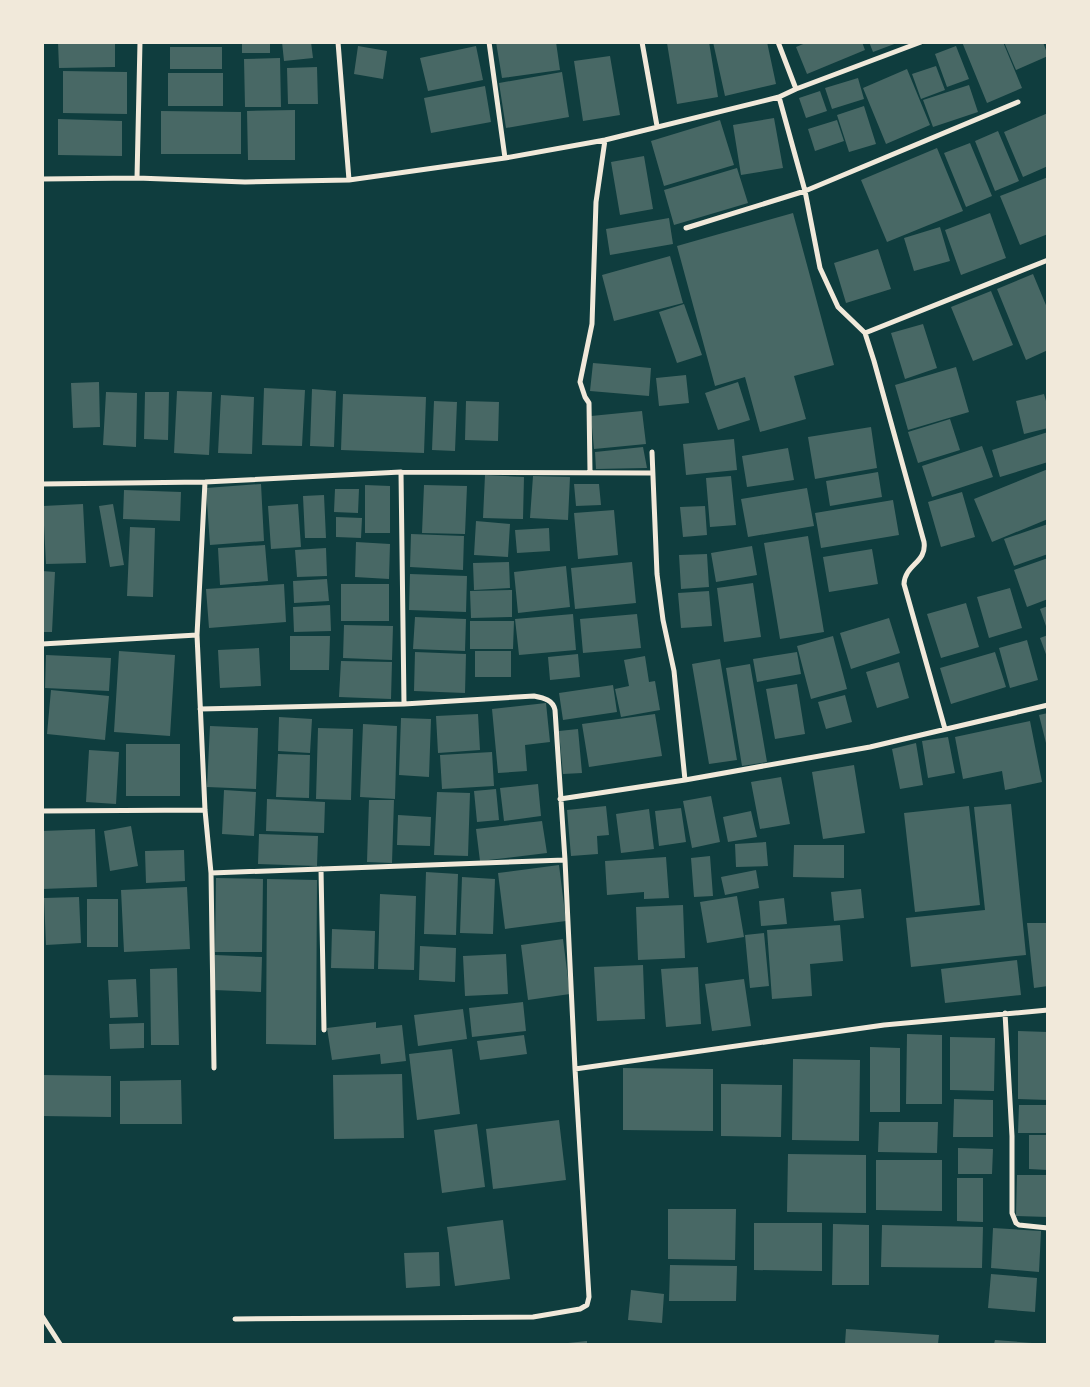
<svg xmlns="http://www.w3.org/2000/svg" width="1090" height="1387" viewBox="0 0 1090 1387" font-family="Montserrat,sans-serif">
	<rect width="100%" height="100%" fill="#0f3d3e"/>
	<!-- building -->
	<path fill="#486865" d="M58,42H115V67L59,68Z
		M242,42H270V53H242Z
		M282,42H311L313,58L284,61Z
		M496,42H556L560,70L502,78Z
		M709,42L718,97L677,104L667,43Z
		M713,42H767L776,84L725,96Z
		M808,42H862L865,50L807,74L796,47Z
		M869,42H897V43L873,52Z
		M962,42H1003L1022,88L987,103Z
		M1004,42H1043L1048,56L1016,70Z
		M358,46L387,51L383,79L354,74Z
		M476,46L483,80L428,91L420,58Z
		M956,46L969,79L947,87L935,54Z
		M170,47H222V69H170Z
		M610,56L620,115L583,121L574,61Z
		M280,58L281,107H245L244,59Z
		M936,66L945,90L921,99L912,74Z
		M317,67L318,104H288L287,68Z
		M907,69L930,125L886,144L863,88Z
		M63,71L127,72V114L63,113Z
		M562,72L569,117L506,128L499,83Z
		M168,73H223V106H168Z
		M858,78L864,99L832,109L825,88Z
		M969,85L978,112L933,127L923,100Z
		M485,86L491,122L431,133L424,98Z
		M820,91L827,111L806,118L799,98Z
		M864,106L876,144L849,152L837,115Z
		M295,110V160H248L247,111Z
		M161,111L241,112V154H161Z
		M1048,113V166L1023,177L1004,132Z
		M774,118L783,168L741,175L733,125Z
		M58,119L122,121V156L58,155Z
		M720,120L734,165L664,186L651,141Z
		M837,120L844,141L815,151L808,129Z
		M998,131L1019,181L995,191L975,141Z
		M970,143L992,196L966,207L944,153Z
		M937,148L963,211L887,242L861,180Z
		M644,156L653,209L620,215L611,162Z
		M737,168L748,203L674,225L664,190Z
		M1048,177V234L1020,245L1000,196Z
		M793,213L834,365L794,376L806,419L760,432L745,377L715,386L677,246Z
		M990,213L1006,258L961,275L945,230Z
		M669,218L673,244L610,255L606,229Z
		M940,227L950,261L914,271L904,238Z
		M878,249L891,289L846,303L834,263Z
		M670,256L683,303L614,321L602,275Z
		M1033,274L1048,310V350L1026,360L997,289Z
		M991,291L1013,345L973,361L951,307Z
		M684,304L702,355L677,363L659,312Z
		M923,324L937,368L905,379L891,333Z
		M593,363L651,368L649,396L590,391Z
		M956,367L969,412L908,430L895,385Z
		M686,375L689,403L659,406L656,378Z
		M99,382L100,427L73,428L71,383Z
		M738,382L750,420L718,430L705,393Z
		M264,388L305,390L302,446L262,445Z
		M312,389L336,391L334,447L310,446Z
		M177,391L212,392L209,455L174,453Z
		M106,392L137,393L136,447L103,445Z
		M145,392H169L168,440L144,439Z
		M343,394L426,397L424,453L341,450Z
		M1044,394L1048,408V428L1024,434L1016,401Z
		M221,395L254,397L252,454L218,453Z
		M434,401L457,402L455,451L432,450Z
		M466,401L499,402L498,441L465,440Z
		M642,411L646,444L594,449L591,416Z
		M950,419L960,450L918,463L908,432Z
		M871,427L877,468L815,479L808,437Z
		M1048,432V462L1000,477L992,450Z
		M734,439L737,470L686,475L683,444Z
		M982,446L993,477L932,497L922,466Z
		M643,447L647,468L596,469L595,452Z
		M788,448L794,480L747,487L742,456Z
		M1048,469V519L992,542L974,499Z
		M878,472L882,497L830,506L826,481Z
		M485,475L524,477L523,519L483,518Z
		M533,476L570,477L568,520L530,518Z
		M731,476L736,525L710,527L706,478Z
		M261,484L264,541L210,545L206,488Z
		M574,484H599L601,505L576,506Z
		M365,485L390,486V533H365Z
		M424,485L467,486L465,534L422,533Z
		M807,488L814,526L748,537L741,499Z
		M335,489H359L358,513L334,512Z
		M124,490L181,492L180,521L123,519Z
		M962,492L975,537L941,547L928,502Z
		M324,495L326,538H305L303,496Z
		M893,500L899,535L821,548L815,513Z
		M83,504L86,563L46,564L43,506Z
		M113,504L124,565L110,567L99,506Z
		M298,504L301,547L271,549L268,506Z
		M705,506L707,535L683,537L680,507Z
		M614,510L618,555L578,559L574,513Z
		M336,517L362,518L361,538L336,537Z
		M476,521L510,524L508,557L474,555Z
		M1048,524V554L1014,566L1004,539Z
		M130,527L155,528L153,597L127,596Z
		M549,528L550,551L517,553L515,530Z
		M411,534L464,536L463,570L410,567Z
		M808,536L824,632L780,639L764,543Z
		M356,542L390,544L389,579L355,577Z
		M265,545L268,581L220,585L218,548Z
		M752,546L757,575L716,582L711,553Z
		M326,548L327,576L297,577L295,550Z
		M872,549L878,584L829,592L823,557Z
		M707,554L709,587L681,589L679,555Z
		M1048,558V599L1027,607L1014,570Z
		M509,562L510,588L474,590L473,563Z
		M632,562L636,603L575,609L571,568Z
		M566,566L570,607L518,613L514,572Z
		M42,571L55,572L52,632H42Z
		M410,574L467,576L466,612L409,610Z
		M327,579L329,601L294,603L293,581Z
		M753,583L761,637L724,642L717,588Z
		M284,584L286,622L209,628L206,589Z
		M341,584H389V621H341Z
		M1010,588L1022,628L989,638L977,597Z
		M512,590V617L471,618L470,591Z
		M709,591L712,626L681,628L678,593Z
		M966,603L979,647L941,658L927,614Z
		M330,605L331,631L294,632L293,607Z
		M1048,606V629H1047L1040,609Z
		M573,614L576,650L519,655L515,619Z
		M637,614L641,648L583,653L580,619Z
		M415,617L466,619L465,651L413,649Z
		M889,618L900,653L851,669L840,633Z
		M470,621H514L513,649H470Z
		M344,625L393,626L392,660L343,658Z
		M1048,635V657H1047L1040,638Z
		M290,636H330L329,670H290Z
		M833,636L847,689L811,699L797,646Z
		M1027,640L1038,680L1010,688L999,648Z
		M259,648L261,686L220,688L218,650Z
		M119,651L175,655L170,736L114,732Z
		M475,651H511V677H475Z
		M415,652L466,654L465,693L414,691Z
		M797,652L801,674L757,682L753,659Z
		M995,652L1006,687L951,704L940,668Z
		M578,654L580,677L550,680L548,657Z
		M46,655L111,658L109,691L45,688Z
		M645,656L649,682L655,681L660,710L621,717L615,689L629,686L624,660Z
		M720,659L737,760L709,764L692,664Z
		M341,661L392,662L391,699L339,697Z
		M899,662L909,698L877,708L866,672Z
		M750,664L767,762L742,766L726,668Z
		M797,684L805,734L775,739L766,689Z
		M613,685L617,712L563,720L559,693Z
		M51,690L109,696L105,740L47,734Z
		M845,695L852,722L826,729L818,702Z
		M546,703L550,742L525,745L527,771L498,773L492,709Z
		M1048,713V747H1047L1039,715Z
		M478,714L480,750L438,753L436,716Z
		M655,714L662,756L589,767L582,724Z
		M279,717L312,719L310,753L278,751Z
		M401,718L431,719L429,777L399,775Z
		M1030,721L1042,782L1005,790L1002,771L963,779L955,737Z
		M363,724L397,726L395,799L360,797Z
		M210,726L258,728L256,789L207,787Z
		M318,728L353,729L351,800L316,799Z
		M578,729L582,773L563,774L559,731Z
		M948,737L955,773L928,778L922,741Z
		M916,743L923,785L900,789L892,749Z
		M126,744H180V796H126Z
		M89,750L119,752L116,804L86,802Z
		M492,752L494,786L442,789L440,755Z
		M278,754L310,755L309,798L276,797Z
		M854,765L865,833L823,839L812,772Z
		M781,777L790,824L760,829L751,782Z
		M538,784L541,816L504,821L500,788Z
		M496,789L499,820L477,822L474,791Z
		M224,790L256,792L254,836L222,834Z
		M437,792L470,793L468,856L434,855Z
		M711,796L720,842L692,848L683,801Z
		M267,799L325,802L324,833L266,831Z
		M369,800H394L392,863L367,862Z
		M1011,804L1026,955L911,967L906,918L985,910L974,807Z
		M606,806L609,835L597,836L598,854L571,856L567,810Z
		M969,806L980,905L915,912L904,813Z
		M681,808L686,842L659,846L655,811Z
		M649,809L654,849L621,853L616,814Z
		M751,811L757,837L728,842L723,817Z
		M398,815L431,817L430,846L397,845Z
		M542,821L547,853L480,861L476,829Z
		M131,826L138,866L110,871L104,831Z
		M95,829L97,887L42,889V831Z
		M259,834L318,836L317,866L258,864Z
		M766,842L768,866L736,867L735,844Z
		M794,845H844V878L793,877Z
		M184,850L185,881L146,883L145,851Z
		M710,856L713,896L694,897L691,858Z
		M666,857L669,898L644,899V892L607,895L605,861Z
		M559,865L566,921L505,929L498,873Z
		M756,870L759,888L725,895L721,877Z
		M426,872L458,874L456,935L424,934Z
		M462,877L495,879L493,934L460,933Z
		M216,878L263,879L262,952H215Z
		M267,879L317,880L316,1045L266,1044Z
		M187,887L190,949L124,952L121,890Z
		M861,889L864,918L834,921L831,892Z
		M380,894L416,896L414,970L378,969Z
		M737,896L744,937L707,943L700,902Z
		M79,897L81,943L46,945L44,898Z
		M784,898L787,924L761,926L759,901Z
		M87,899H118V947H87Z
		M683,905L685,958L638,960L636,907Z
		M1027,923H1048V986L1034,988Z
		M840,925L843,961L810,964L812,996L772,999L767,930Z
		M332,929L375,931L374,969L331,968Z
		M764,933L769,986L750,988L745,935Z
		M563,939L570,994L528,1000L521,945Z
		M420,946L456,948L455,982L419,980Z
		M506,954L508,994L465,996L463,956Z
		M215,955L262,957L261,992L214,990Z
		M1017,960L1021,995L945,1003L941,969Z
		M643,965L645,1019L597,1021L594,967Z
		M698,967L701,1024L666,1027L661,969Z
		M177,968L179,1045H151L150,969Z
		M136,979L138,1017L110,1018L108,980Z
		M744,979L751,1026L712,1031L705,984Z
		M523,1002L526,1031L472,1037L469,1008Z
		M463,1009L467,1039L418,1046L414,1015Z
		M376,1022V1028L402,1025L406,1061L381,1064L380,1054L332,1060L327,1028Z
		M144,1023V1048L110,1049L109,1024Z
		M1018,1031L1048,1032V1100L1018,1099Z
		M907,1034L942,1035V1104H906Z
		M524,1035L527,1054L480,1060L477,1041Z
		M950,1037L995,1038L994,1091L950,1090Z
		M870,1047L900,1048V1112H870Z
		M452,1049L460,1114L417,1120L409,1054Z
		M793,1059L860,1060L859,1141L792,1140Z
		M623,1068L713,1069V1131L623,1130Z
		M402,1074L404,1138L334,1139L333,1075Z
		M42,1075L111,1076V1117L42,1116Z
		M181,1080L182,1124H120V1081Z
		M721,1084L782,1085L781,1137L721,1136Z
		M954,1099L993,1100V1137H953Z
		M1019,1105H1048V1133H1018Z
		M559,1120L566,1180L493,1189L486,1129Z
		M879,1122H938L937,1153L878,1152Z
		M477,1124L485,1187L442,1193L434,1130Z
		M1029,1135H1048V1170L1029,1169Z
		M958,1148L993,1149L992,1174H958Z
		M788,1154L866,1155V1213L787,1212Z
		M876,1160H942V1211L876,1210Z
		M1017,1175H1048V1217L1016,1216Z
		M957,1178H983V1222L957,1221Z
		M668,1209H736L735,1260L668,1259Z
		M503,1220L510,1279L455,1286L447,1227Z
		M754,1223H822V1271L754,1270Z
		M833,1224L869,1225V1285H832Z
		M882,1225L983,1227L982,1268L881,1267Z
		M993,1228L1041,1231L1039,1272L991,1268Z
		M439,1252L440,1286L406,1288L404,1253Z
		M670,1265L737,1266L736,1301H669Z
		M991,1274L1037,1278L1035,1312L988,1308Z
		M631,1290L664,1294L662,1323L628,1320Z
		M846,1329L939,1335L938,1344H845Z
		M995,1340L1032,1343V1344H994Z
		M587,1341V1344H568V1343Z"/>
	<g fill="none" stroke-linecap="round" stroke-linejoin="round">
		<!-- minor -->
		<path stroke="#f1e9da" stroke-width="5" d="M338,42L349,180
			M489,42L505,158
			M642,42L657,126
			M778,42L796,89
			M779,97L805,191L820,268L838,307L865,333L874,361L924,542C927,563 905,564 904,584L945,729
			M137,178L140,42
			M42,179L137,178L245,182L349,180L505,158L605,140L779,97L796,89L921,42
			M686,228L805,191L1018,102
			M865,333L1048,260
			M652,452L657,574L663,620L674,671L685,780
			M401,472L404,704
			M590,472L589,403L585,397L580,382L592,324L596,202L605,140
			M205,482L197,635L205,810L211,873L214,1068
			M42,484L205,482L401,472L652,473
			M42,644L197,635
			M200,709L404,704L534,696C544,698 553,700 555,710L565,860L575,1069L589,1297L587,1305L580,1309L533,1317L235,1319
			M560,799L685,780L870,747L1048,705
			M42,811L205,810
			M321,869L324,1030
			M211,873L565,860
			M1005,1013L1012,1136V1213L1016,1223L1019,1225L1048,1228
			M575,1069L884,1025L1048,1010
			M42,1316L60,1344"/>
	</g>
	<!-- border -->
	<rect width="1090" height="1387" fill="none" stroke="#f1e9da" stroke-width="88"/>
</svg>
